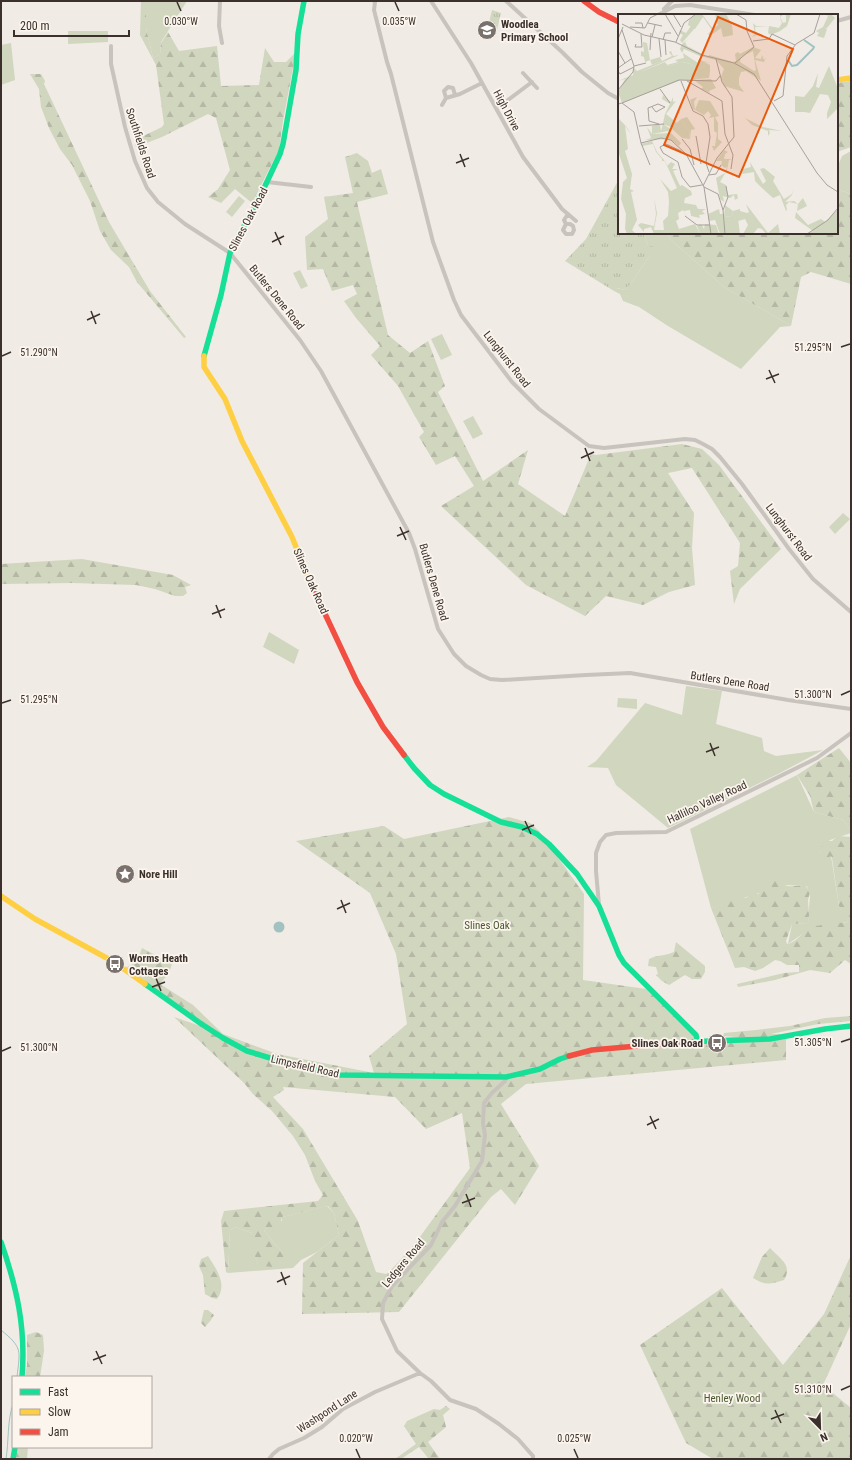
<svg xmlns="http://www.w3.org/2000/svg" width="852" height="1460" viewBox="0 0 852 1460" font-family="'Roboto Condensed',sans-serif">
	<defs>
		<pattern id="forest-firs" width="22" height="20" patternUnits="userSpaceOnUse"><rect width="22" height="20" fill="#d1d6bf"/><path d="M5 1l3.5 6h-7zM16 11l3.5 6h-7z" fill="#b4b8a4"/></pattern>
		<pattern id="park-tufts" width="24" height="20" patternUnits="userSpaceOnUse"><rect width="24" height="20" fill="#d1d6bf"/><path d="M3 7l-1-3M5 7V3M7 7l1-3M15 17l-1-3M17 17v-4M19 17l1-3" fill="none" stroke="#b4b8a4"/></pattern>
	</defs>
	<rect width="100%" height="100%" fill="#f0ebe5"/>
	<!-- grass -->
	<path fill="#d1d6bf" d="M146,1H187L161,42L160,54L153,58L146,28Z
		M68,31H108V42L68,44Z
		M11,43L15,80L1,85V45Z
		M851,151V194L837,189V168L842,156Z
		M239,196L245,201L232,217L226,212Z
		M644,233H667L670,239L724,287L791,326L780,327L741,369L668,326L639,307L623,301L620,294L614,291L616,288L626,290L649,257L648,245Z
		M300,270L308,286L301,289L293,273Z
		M442,334L452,355L441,360L431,339Z
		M473,416L483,434L473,439L463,421Z
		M843,513L850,519L835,534L829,527Z
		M269,632L299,650L294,664L263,647Z
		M686,686L722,691L716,724L762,738L764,751L776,756L823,750L778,774L668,828L616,785L608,768L587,767L596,761L645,703L682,715Z
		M618,698L637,699V709L617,707Z
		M797,775L814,812L843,820L851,831V833L830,840L819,852L831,856L839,906L848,922L811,928L788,944L792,924L808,923L810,896L807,886L785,885L711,908L690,829Z
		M327,1206L334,1213L339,1235L317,1252L301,1260L293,1268L228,1273L230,1230L235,1227L252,1233L254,1253L258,1264L283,1253L264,1231L267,1228L282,1221V1217Z"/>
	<!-- forest -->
	<path fill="url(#forest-firs)" fill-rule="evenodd" d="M141,1H146V28L153,58L160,54L161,43L168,32L179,51L217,46L221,86L259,85L265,48L274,62H286L296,52L283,121L279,150L252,203L235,189L221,203L208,197L218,189L230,170L216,118L208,114L162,137L136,147L135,140L162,127L164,124L156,65L140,35Z
		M30,74H41L45,81L44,84L109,222L150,291L186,337L184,338L137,282L129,267L111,250L100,231L90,201L72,165L60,149L49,128L41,107L39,89Z
		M851,81V147L837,152V83Z
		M357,153L368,161L372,173L381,169L388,194L357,202L388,335L410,353L428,341L445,386L438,392L483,481L528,450L518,484L565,516L591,454L596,455L682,444L702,449L719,465L781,549L740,589L734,604L730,571L738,566L740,543L692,468L668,473L694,513L692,548L695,585L669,592L643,605L606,596L585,616L526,585L441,506L474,486L455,456L436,465L419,437L424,432L398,386L371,355L380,346L356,318L344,301L357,294L353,285L332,291L323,269L307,270L305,237L328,219L324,197L353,193L345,157Z
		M837,189L851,194V284L811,272L801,277L791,326L724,287L670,239L667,233H837Z
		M82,559L173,575L191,585L185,587L187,593L183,596H175L155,589L136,585L73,583L1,584V564Z
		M839,748L851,763V831L843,820L814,812L810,796L797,775Z
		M509,817L530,823L539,831L584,894L583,980L646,989L701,1039L735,1037L723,1036L724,1033L756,1030L790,1026L825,1018L851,1016V1021L818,1024L771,1034H786V1060L526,1084L501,1104L539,1166L515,1205L501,1189L491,1197L399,1312L302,1314L303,1263L339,1235L334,1213L328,1206L282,1217L279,1230L267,1228L264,1231L283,1253L285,1264C275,1267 268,1268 258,1264L249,1241L252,1233L235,1227L230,1230L228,1273L226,1272L221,1221L224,1211L318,1201L323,1195L315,1181L305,1155L293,1136L272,1111L253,1094L244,1083L174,1017L215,1031L125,968L137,962L142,948L172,964L169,973L160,984L193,1005L223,1034L277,1054L374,1073L369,1056L407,1024L396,954L370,893L296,841L384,826L404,839ZM283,1087L395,1097L426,1129L462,1113L470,1168L414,1245L390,1271L386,1274L376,1272L358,1221L303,1129L273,1097L284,1090Z
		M838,836L851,837V964L845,960L830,973L810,970L775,980L738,987L737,984L784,973L799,972V965H787L780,961L775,960L763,968L755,971L744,967L735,968L711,908L742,897L746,898L753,893L759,894L763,880L777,875C781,877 782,882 785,885C790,888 800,885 805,885L810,892L808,900L809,915L808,923L792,924L786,941L787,944C795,943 801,934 807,930C818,923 836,924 848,922L844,916L839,906L832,858L831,856L827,858L824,854L819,853L822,846L827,841H832Z
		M676,942L705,966V972L701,979H692L685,975L669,985L662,981L656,975L658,974L656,967L648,966L649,959C657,955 665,956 674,952Z
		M770,1248C780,1259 793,1265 784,1280C770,1284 766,1286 753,1278L762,1257Z
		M851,1255V1324L823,1385L851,1408V1459H713L686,1443L640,1345L722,1288L783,1365L824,1314Z
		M208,1256C216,1269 228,1284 217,1299L212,1298L205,1294L203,1275L199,1266L201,1259Z
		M204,1310H208L214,1315L211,1320L205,1327L201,1323Z
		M36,1332L43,1335L44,1351L40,1377H25L27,1365V1335Z
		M446,1406L450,1409L443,1415L446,1427L428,1442L440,1459H429L419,1447L401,1459H395L416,1444L404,1426L407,1421L434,1409L440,1410Z
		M17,1447H28L27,1459H15Z"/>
	<!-- park -->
	<path fill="url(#park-tufts)" d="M492,10L501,13L496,34L487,31Z
		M619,179V233H644L648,245L657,248V254L649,257L626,290L617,288L614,291L565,261L586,239Z"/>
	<!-- water -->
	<path fill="#a1c2c1" d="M273.5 927a5.5 5.5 0 1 1 11 0a5.5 5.5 0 1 1-11 0Z"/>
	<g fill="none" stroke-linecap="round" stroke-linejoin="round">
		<!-- stream -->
		<path stroke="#a1c2c1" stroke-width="1" d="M1,1330C23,1348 20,1350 17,1377
			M6,1459C9,1441 7,1421 13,1404"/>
		<!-- street -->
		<path stroke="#c9c3be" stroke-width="4" d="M220,1L219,26L222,43
			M374,1L375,2L374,10L387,62L391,74L433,242L454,300L461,315L512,382L539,409L589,446L604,448L685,439L695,440L703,444L712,449L720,457L742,484L789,549L813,579L851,612
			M431,1L471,63L523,157L562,209L576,221
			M506,1L562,52L582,72L608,93L619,99
			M664,9L672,1
			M658,15L675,6L690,5L755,15
			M837,21L851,17
			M111,46V64L125,127L135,161L147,188L158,202L185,224L230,253L300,340L321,371L409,533L415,549L438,629L454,654L466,666L481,675L490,679L502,680L586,675L630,673L788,700L851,709
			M523,73L537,88
			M446,98L444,91L448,87L453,88L455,95
			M442,105L446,98L460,94L482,83
			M495,106L504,103L532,82
			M267,182L311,187
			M566,224H570L573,226L574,230L572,234H566L563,230L566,224L564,220L568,214
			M599,905L596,871V853L600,842L606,835L616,833L666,832L817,758L851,733
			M506,1077L505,1081L492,1093L484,1103L483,1123L485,1135L482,1161L455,1206L442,1222L431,1245L392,1286L383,1303L382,1319L397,1351L420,1373L431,1381L450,1400L476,1409L499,1424L518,1439L533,1456V1459
			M269,1459L273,1454L279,1449L304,1438L322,1427L343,1409L375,1392L420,1373"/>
		<!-- fast -->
		<path stroke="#16e098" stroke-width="5.5" d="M204,356L221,295L230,253L265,186L280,154L283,144L296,70L298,34L304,1
			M404,755L414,768L430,785L444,794L501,822L522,827L537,834L549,844L577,874L599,906L619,955L624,963L696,1035L698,1042
			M145,984L200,1023L223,1038L247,1051L293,1065L340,1075L506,1077L540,1069L560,1059L569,1056
			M683,1042L770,1039L825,1029L851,1026
			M1,1242C17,1288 26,1328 22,1377
			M13,1459L15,1447"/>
		<!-- slow -->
		<path stroke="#ffcf43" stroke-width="5.5" d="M837,80L851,78
			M204,356V367L225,399L242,441L292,537L311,584
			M1,896L35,919L114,962L145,984"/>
		<!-- jam -->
		<path stroke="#f24e42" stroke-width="5.5" d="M584,1L599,12L619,22
			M311,584L357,682L383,727L404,755
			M569,1056L592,1050L683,1042"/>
	</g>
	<!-- ticks -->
	<path fill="none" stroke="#3b302b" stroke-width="1.5" d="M177,2L181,11M395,2L399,11M460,154L465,167M456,163L469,158M275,232L281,245M272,242L284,236M91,311L96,324M87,320L100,314M841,347L850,344M2,356L11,352M769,370L775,383M766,379L779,374M585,448L590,461M581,458L594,452M400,527L406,540M397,536L409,531M216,605L221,618M212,614L225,609M841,695L850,691M2,703L11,700M710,743L715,756M706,752L719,747M525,821L531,834M522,830L534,825M341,900L346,913M337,909L350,903M156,978L161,991M152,987L165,982M841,1042L850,1039M2,1051L11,1047M650,1116L656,1129M647,1125L659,1119M466,1194L471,1207M462,1203L475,1198M281,1272L286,1285M277,1282L290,1276M96,1351L102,1364M93,1360L106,1355M841,1390L850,1386M775,1410L781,1423M771,1419L784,1414M356,1449L360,1458M574,1449L578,1458"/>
	<!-- icons -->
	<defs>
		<g id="school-disc" transform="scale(1)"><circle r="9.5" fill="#7a716c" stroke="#fbf5ee"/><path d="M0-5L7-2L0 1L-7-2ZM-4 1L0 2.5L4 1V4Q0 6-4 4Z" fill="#fff"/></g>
		<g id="sight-disc" transform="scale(1)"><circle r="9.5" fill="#7a716c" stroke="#fbf5ee"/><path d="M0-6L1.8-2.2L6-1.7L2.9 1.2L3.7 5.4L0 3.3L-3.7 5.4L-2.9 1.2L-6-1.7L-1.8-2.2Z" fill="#fff"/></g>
		<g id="bus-disc" transform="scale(1)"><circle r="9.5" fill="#7a716c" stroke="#fbf5ee"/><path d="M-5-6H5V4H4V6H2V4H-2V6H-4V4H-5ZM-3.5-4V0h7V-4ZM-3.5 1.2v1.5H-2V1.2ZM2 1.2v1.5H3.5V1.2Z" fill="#fff"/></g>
	</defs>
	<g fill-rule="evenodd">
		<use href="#school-disc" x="487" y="30"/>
		<use href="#sight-disc" x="125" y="874"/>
		<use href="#bus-disc" x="115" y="964"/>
		<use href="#bus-disc" x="717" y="1043"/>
	</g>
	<g text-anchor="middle" stroke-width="3.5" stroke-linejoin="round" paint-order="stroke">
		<!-- poi labels -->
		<g font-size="11" font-weight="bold" fill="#3b302b" stroke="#fbf5ee" text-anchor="start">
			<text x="501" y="28">Woodlea<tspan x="501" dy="13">Primary School</tspan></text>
			<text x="139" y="878">Nore Hill</text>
			<text x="129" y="962">Worms Heath<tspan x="129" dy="13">Cottages</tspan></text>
			<text x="703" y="1047" text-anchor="end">Slines Oak Road</text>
		</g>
		<!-- street labels -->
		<g font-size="11" fill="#3b302b" stroke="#fbf5ee">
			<text transform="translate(507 110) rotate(62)" y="4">High Drive</text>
			<text transform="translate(141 143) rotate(72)" y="4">Southfields Road</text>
			<text transform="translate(248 219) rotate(-62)" y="4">Slines Oak Road</text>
			<text transform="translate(277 297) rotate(51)" y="4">Butlers Dene Road</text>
			<text transform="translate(507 359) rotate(52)" y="4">Lunghurst Road</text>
			<text transform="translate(789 532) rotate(53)" y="4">Lunghurst Road</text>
			<text transform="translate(311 581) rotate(66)" y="4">Slines Oak Road</text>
			<text transform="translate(434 582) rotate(74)" y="4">Butlers Dene Road</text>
			<text transform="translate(730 681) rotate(9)" y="4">Butlers Dene Road</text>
			<text transform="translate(707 802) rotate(-25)" y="4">Halliloo Valley Road</text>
			<text transform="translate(305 1066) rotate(13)" y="4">Limpsfield Road</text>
			<text transform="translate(403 1263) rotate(-50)" y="4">Ledgers Road</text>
			<text transform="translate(327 1411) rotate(-33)" y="4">Washpond Lane</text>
		</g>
		<!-- park labels -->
		<g font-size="11" fill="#4a5a2e" stroke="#fbf5ee">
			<text x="487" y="929">Slines Oak</text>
			<text x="732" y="1402">Henley Wood</text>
		</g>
	</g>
	<!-- overview -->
	<g transform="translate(618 14)">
		<rect width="220" height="220" fill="#f0ebe5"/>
		<path d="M207,0H211L210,2L213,0L217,4L209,14H207L209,15L206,24L199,22L201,19L198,17L205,13L210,2ZM47,48L50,52L64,48L73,50L76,58L71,67L63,66L4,89L0,78L12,63L16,61L21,65L25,57ZM80,50L87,51L83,54L85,56L92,57L91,64L79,65L77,58H80ZM93,65L98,74L91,77L92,79L83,75L85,73L76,66ZM177,82L186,83V98H177ZM69,103L77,115L73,116L72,125L71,117L63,105ZM42,110L43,117L46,111L55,116L34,120V112ZM119,197L122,220H102V200H105V208L106,203L114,202L115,198ZM83,210L86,215L87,210L98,211L101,220H82L79,212Z" fill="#d1d6bf"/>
		<path d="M78,0H84L95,15L100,11L97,0H108L114,11L115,21L105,23L103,14L92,22L90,20L94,16L85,3L77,15L70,11L71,6ZM162,0H166L162,3L165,9L168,8V0H173L169,12L162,17L153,21L150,19L151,12L137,13L138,20H141L134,23L137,20L135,9L138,12H151L161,14L164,9L162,4ZM70,25L67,28L69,32L90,43L91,41L115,48L118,47L117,40L120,38L122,40L135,33L143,36L137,44L143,45L144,41L146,46L148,43L146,48L137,46L143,67L128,57L123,58L121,64V71L126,78L106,72L103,63L106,55L98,46L82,42L66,35L64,39L62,35L64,30ZM135,37L138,56L136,57L122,48L123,43ZM53,37L55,42L61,41L25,57L21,67L15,61L0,78L7,65L0,67L15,61L16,54L19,57L44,47L54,42L51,38ZM65,39L80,49V46L93,49L86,48L92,51V57H85L83,54L87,51H81L80,58H77L79,65L75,66L73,62L71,67L68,66L75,58L73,50L65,48L50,52L49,51L60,48L57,46L66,44ZM211,52L220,75V94L209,105V99L213,88L210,81L202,80L192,99L186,98V83L195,72L200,59L198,73L201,74ZM45,81L53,88L55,83V88L58,87L48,100L59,109L63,105L71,117L72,125L64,124L51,112L46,111V117L43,118L47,100L52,90L44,85ZM79,83L76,88L77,96L81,86L92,87L101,102L97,103L100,109V125L104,128L96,137L94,132H97L99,119L96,117V103L91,104L93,101L90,97L86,101L75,95L72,86ZM0,104L6,110L10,115L13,120L7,112L10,135L7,137L14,160L12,175L16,177L13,178L19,206L14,216L18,220H9L7,215L8,200L3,185L5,168L9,164L0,137ZM127,104L145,113L164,117L151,116L152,119L150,122V117L134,111ZM29,113L34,120L53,119L63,129L61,132L52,125L27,126L33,124ZM34,127L39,138L46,146L49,152L53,148L57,150L54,155H60L55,157L62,172L64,171L73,177L74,181L67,184L66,189L78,191L80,195H88L84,197L87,200L81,201L82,204L73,202L72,196L66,197L69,202L65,196L60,199L61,205L58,207L61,215L77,210L82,220H36L33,213L26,215V218L20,211L23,209L36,212L38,200L36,184L39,199L36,216H46L45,207L50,202L51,188L50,178L42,165L53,177L59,174L47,147H44V145L38,138L35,130L24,132L23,130ZM106,136L110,138L107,140L106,145H114L111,146L109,156L102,168L108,171L110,181L119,180L120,184L117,186L116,181L112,184L105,182L106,188L102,185L98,164L107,159L109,153L107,154L103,151L104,147H98ZM132,148L145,170L148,167L142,155L146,154L157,163L155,167L166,185L174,180L176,174L174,181L167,188L176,187L180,190L185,184L189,192L179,197L180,190L171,188L168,191L169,196L168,197L162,181L155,184L144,174L137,167L136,158L124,160L125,155L133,153ZM128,190L150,219L160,210L162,220H148L144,215L140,214L135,220H125L130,211L127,205L120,207L118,198H115L114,202L106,203L107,191L115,197L122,195V197L129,199L131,198ZM101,195L102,200V220L97,206L91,207L90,200ZM220,195V220H188L195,217L177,204L178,198L190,211L203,205L207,208Z" fill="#d1d6bf" fill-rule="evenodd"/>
		<path d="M73,12L77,14L64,29L62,26L65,21L61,19L62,16L68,19Z" fill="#d1d6bf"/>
		<path d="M25,28L29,29L32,46L42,43L44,47L34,51L32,46L27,48L26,43L23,42V37L26,38Z" fill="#d1d6bf"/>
		<path fill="none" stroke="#a1c2c1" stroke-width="2" d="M170,46L174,52L179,51L195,35L196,33L186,26"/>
		<path fill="none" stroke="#a8a09b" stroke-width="1" d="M47,0L60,22M55,0L63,13M17,9H24L25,14M30,9L44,12M4,10L26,21L57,28M12,13L27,14L32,4L40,0M4,16L16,52M34,23L37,11M0,25L5,13M41,25L43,43M45,26L47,19H53M47,26L48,41M135,27L151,25L154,20L177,31M57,28L84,41L116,49L136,60L199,159L209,171L220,178M58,28L66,9L78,0M18,30L17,33H24L23,20M32,36L33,19M0,37L7,49M117,49L136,33L129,17L128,6L118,0M16,52L28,49M0,54L13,45M0,57L2,60L16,53M63,67L75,97L85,102L90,110L92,123L88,149L91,158M69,67L104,87L107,120L115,141L113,155M42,75L52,89M0,76L15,58L16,52M156,87L165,82L169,42L178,30L196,19L202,0M4,89L61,66L98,67L102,62M0,90L4,89L16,98L23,129M34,93L38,98L47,93M41,110L31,107L30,94L40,90L47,93M21,112L46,110M78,122L83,150M64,125L72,135L76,151M63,137L48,130L42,133L45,139L60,148L64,163L72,173L84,171M32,151L23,129L43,124L53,126L68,140L86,173L100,180L105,196M91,161L98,160L103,151M85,172L99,144L116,123L114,83L104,68L98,45M86,173L93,220M67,202L79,211H91M107,220L105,196L110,183L108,172M189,220L210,206L220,194"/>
		<path fill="#e8590c" fill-opacity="0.15" stroke="#e8590c" stroke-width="2" d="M100,3L175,35L121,163L46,131Z"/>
		<rect width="220" height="220" fill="none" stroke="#3b302b" stroke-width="2"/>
	</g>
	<g font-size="10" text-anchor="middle" fill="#3b302b" stroke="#fbf5ee" stroke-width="3.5" stroke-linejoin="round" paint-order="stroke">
		<text x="181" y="25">0.030°W</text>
		<text x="399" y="25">0.035°W</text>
		<text x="813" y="351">51.295°N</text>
		<text x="39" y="356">51.290°N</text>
		<text x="813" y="698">51.300°N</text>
		<text x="39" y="703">51.295°N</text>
		<text x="813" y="1046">51.305°N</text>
		<text x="39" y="1051">51.300°N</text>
		<text x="813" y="1393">51.310°N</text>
		<text x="356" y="1442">0.020°W</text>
		<text x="574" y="1442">0.025°W</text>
	</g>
	<!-- border -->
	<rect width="852" height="1460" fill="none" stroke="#3b302b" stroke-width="4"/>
	<!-- legend -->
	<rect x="12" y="1376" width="140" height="72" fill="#fbf5ee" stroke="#aea6a0"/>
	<rect x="20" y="1389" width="20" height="6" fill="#16e098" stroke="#aea6a0"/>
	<text x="48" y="1396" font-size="12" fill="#3b302b">Fast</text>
	<rect x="20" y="1409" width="20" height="6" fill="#ffcf43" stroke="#aea6a0"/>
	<text x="48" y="1416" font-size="12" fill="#3b302b">Slow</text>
	<rect x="20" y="1429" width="20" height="6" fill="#f24e42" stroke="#aea6a0"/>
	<text x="48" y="1436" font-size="12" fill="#3b302b">Jam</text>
	<!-- north arrow -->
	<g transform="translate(820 1428) rotate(157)" stroke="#fbf5ee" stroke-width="3" paint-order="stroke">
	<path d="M0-3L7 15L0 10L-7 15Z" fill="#3b302b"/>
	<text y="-6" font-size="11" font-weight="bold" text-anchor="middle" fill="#3b302b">N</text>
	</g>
	<!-- scale -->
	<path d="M14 30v6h115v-6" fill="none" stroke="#3b302b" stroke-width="2"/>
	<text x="20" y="30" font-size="12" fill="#3b302b" stroke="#fbf5ee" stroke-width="3" paint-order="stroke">200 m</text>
</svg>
